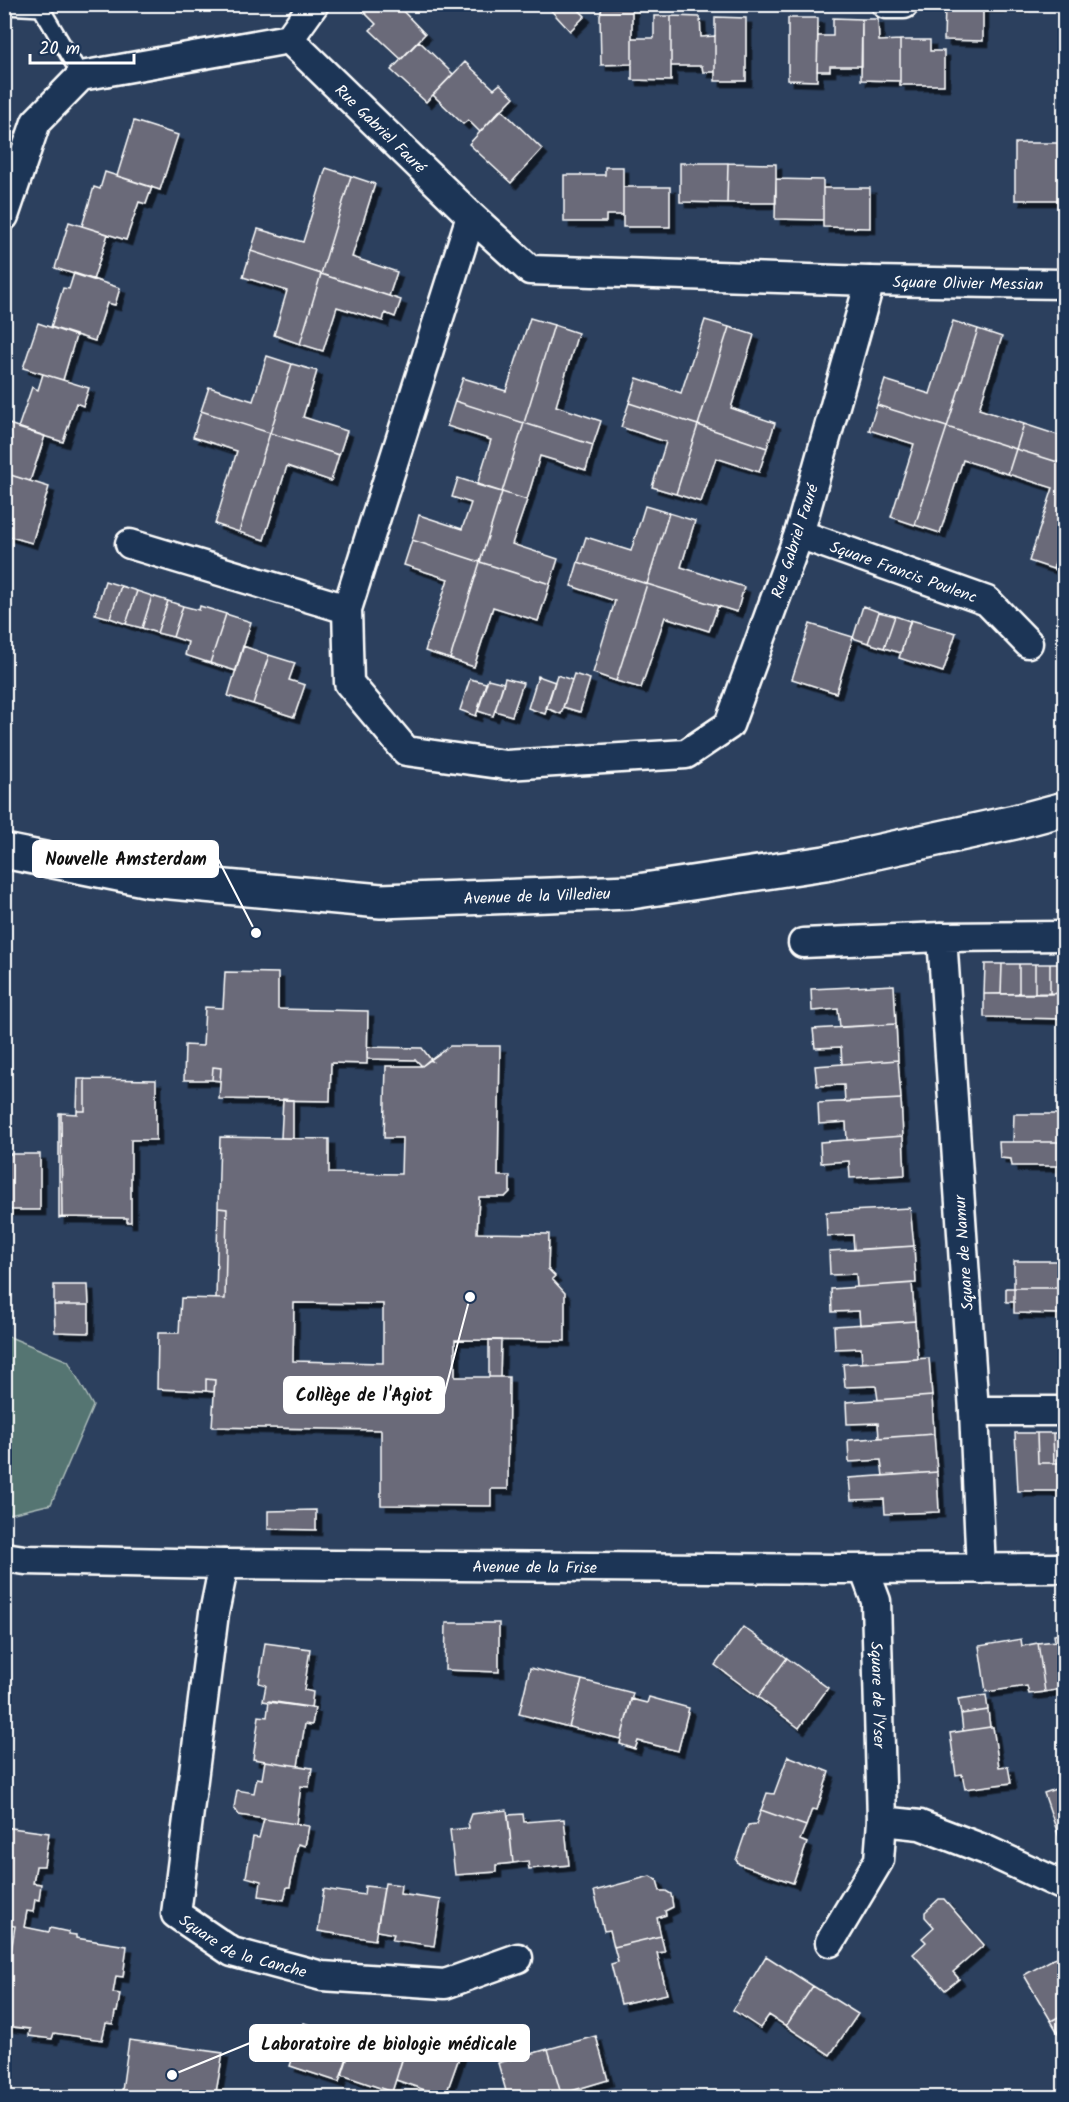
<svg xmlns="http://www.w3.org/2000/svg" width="1069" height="2102" viewBox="0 0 1069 2102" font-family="Kalam,sans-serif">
	<defs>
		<filter id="shadow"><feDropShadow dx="5.5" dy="5.5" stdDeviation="0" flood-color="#0009"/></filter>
	</defs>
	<rect width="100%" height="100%" fill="#2c405e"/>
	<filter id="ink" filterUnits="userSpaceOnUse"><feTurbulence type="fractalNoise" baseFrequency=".0167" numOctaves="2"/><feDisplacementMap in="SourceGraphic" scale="12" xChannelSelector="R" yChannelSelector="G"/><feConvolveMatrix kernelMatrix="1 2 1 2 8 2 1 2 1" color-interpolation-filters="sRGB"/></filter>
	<g filter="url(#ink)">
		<!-- green -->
		<path fill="#557472" stroke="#aabab8" stroke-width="1.5" d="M5,1335L68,1361L93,1406L51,1504L10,1514L4,1512Z"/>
		<!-- building -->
		<path fill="#6a6a79" stroke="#fff" stroke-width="1.5" fill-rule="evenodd" filter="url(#shadow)" d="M356,4H396L425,34L401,59L370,30L376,24Z
			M545,4H577L575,6L585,16L570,31Z
			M945,4H983V41L944,40Z
			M983,4H1023V7H983Z
			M602,7L632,8V64L601,65L600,16Z
			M654,16H671V81L632,80V38H654Z
			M671,16L700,17L701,37L715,36V72H703L702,66H671Z
			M715,17L746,18V81H715Z
			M788,18H818L817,81L788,80Z
			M833,18L862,19V66H830V71H817L818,36H833Z
			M862,19H878L879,41L900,40V81L861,80Z
			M900,40H930V51H944V85H900Z
			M419,41L453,74L426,102L391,70Z
			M465,62L494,89L500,84L514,97L480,132L468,120L463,124L433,95Z
			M501,109L542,149L511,183L469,144Z
			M134,121L178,135L160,190L117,176Z
			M1015,143H1064V211H1059V200H1015Z
			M680,163H728L727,203L680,202Z
			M728,163L776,164V203H727Z
			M605,167H623V215H606V222H564V175H605Z
			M326,168L351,176L321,274L251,251L258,229L303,242Z
			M105,172L152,187L146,204L139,202L126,240L82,226L94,187L100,189Z
			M351,176L375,184L352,257L397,272L389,296L321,274Z
			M776,179L823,180V220L775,219Z
			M623,187H670V227H623Z
			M823,188H870V228L823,227Z
			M69,222L108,234L93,280L55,268Z
			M251,251L321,274L300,344L274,335L287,291L243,277Z
			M74,273L120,288L115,305L107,303L95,341L51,327L63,288L69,289Z
			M321,274L401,300L395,317L385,313L383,321L337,307L323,351L300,344Z
			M530,318L554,325L524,423L455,401L463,378L506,391Z
			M705,320L729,327L698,425L629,403L637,378L681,393Z
			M953,321L978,329L947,427L877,405L885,380L930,394Z
			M38,323L76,336L63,380L23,368Z
			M554,325L578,333L556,406L601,421L593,445L524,423Z
			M729,327L754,335L731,408L775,423L767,448L698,425Z
			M978,329L1002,337L979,409L1024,424L1016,449L947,427Z
			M267,356L292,364L270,433L201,411L209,387L253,401Z
			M292,364L317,371L303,417L347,431L339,455L270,433Z
			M43,374L89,388L83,406L76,403L63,442L18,428L32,387L38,390Z
			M455,401L524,423L502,492L477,485L491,440L447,426Z
			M629,403L698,425L676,494L652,487L666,442L621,427Z
			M877,405L947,427L915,525L891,517L914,444L869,430Z
			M201,411L270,433L239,532L215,524L237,451L193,437Z
			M6,423L45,436L30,481L4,473Z
			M524,423L593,445L586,470L540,456L527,500L502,492Z
			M1024,424L1064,437V464L1016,449Z
			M698,425L767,448L759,472L716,458L701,502L676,494Z
			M947,427L1016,449L1008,474L963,460L940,533L915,525Z
			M270,433L339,455L331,481L287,466L264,540L239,532Z
			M1016,449L1064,464V534L1053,569L1029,561L1053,488L1008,474Z
			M4,473L49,487L32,543L4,535Z
			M458,478L502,492L480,562L412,540L419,515L462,529L471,503L452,497Z
			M502,492L527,500L512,544L558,559L550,584L480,562Z
			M645,506L669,513L647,584L578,562L586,537L631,551Z
			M669,513L695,521L681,567L744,587L737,612L647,584Z
			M1064,534V572L1053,569Z
			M412,540L480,562L450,659L425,651L448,579L404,565Z
			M480,562L550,584L538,621L493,607L474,667L450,659Z
			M578,562L647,584L616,681L593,673L615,601L571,586Z
			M105,581L121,586L110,618L95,614Z
			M647,584L718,606L709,631L665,617L641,688L616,681Z
			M121,586L137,591L126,624L110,618Z
			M137,591L152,596L142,628L126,624Z
			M152,596L168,601L157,633L142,628Z
			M168,601L183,606L173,637L157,633Z
			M183,606L199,610L200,606L226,614L210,663L185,655L188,642L173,637Z
			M863,606L879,612L868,643L853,638Z
			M879,612L895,616L884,648L868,643Z
			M226,614L251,622L236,671L210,663Z
			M895,616L910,621L901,653L884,648Z
			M911,620L956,633L943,672L899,658Z
			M810,624L853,637L836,693L792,679Z
			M243,646L269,655L253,704L228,696Z
			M269,655L295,663L289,680L305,685L294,717L253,704Z
			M574,674L590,679L580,712L563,707Z
			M557,675L572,680L561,714L546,708Z
			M538,676L555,682L545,714L528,708Z
			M505,678L523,683L512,716L495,711Z
			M470,679L486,683L476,716L460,710Z
			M488,679L504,683L493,716L478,711Z
			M985,964H1002L1001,994H984Z
			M1002,964H1019V994H1001Z
			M1019,964H1035V994H1019Z
			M1035,964H1050V994H1035Z
			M1050,964H1064V993L1050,994Z
			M225,972L278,973V1009L368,1011L367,1064L331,1063L330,1101L219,1099L221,1068L213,1067L212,1080H184L185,1045L203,1046L205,1007L223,1008Z
			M894,985L896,1024L840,1027L838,1009L812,1011L811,989Z
			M1064,993V1067H1060L1061,1019L984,1017V994Z
			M896,1024L898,1060L842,1064L841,1047L815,1048L813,1029Z
			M450,1046H500L498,1176H510V1192L505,1197H479L477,1233L549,1234L548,1269L555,1276L552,1279L565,1293V1341L455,1340V1377H509L508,1489H491V1506L381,1505V1430L212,1427L215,1380L206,1379V1391L157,1389L158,1333H179L181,1298L225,1299L227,1209L218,1208L220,1137L329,1139V1173L401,1174L402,1138H384L386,1066H422ZM294,1303L383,1304V1363L293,1361Z
			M367,1047L422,1048L432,1061L429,1060L422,1066L416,1060L367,1059Z
			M898,1060L901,1099L845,1102L844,1085L817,1086L815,1066Z
			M213,1067L221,1068L220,1081L212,1080Z
			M1060,1067H1064V1142H1013L1014,1114H1060Z
			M4,1069H6L5,1125H4Z
			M78,1079H85V1111H77Z
			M85,1079L156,1080V1140H131V1222H127V1218L62,1217L61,1113L77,1114V1111H85Z
			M283,1099L293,1100V1138H281Z
			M901,1099L903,1136L847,1140L846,1122L819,1124L818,1103Z
			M59,1113H61L62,1217L59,1218Z
			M903,1136L905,1175L850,1178L849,1161L821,1163L820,1142Z
			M999,1142H1064V1215H1059V1166H1012L1011,1159L1000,1158Z
			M4,1154H40V1210H4Z
			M218,1208L227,1209L225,1299H216Z
			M910,1208L914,1246L854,1250L853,1235L827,1236L826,1212Z
			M1059,1215H1064V1288H1014V1261H1059Z
			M914,1246L916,1283L857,1287L856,1274L830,1275L829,1251Z
			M912,1283L915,1321L860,1325L859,1311L832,1312L831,1289Z
			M54,1285H88L89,1305H54Z
			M1006,1288H1014V1302H1006Z
			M1014,1288H1064V1391H1060L1059,1314L1014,1313Z
			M54,1305H89V1333L55,1332Z
			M915,1321L918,1359L862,1363L861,1348L835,1349L834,1326Z
			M489,1340H501L500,1377H489Z
			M929,1358L932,1396L878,1400L876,1386L845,1387L843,1364Z
			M206,1379L215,1380L214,1392L206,1391Z
			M932,1396L934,1434L879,1438L878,1423L847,1424L846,1402Z
			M1015,1433H1037L1038,1463H1064V1491H1018Z
			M1037,1433H1053L1054,1463H1038Z
			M1053,1433H1064V1463H1054Z
			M934,1434L937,1472L883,1476L881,1460L849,1462L848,1440Z
			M937,1472L939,1512L885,1514L884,1499L851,1500L849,1478Z
			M316,1510V1530L268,1529V1511Z
			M446,1623H499V1672L445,1670Z
			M743,1627L787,1658L758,1697L715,1665Z
			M1064,1633V1680L1061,1681L1062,1689L1045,1692L1038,1643L1055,1641L1054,1635Z
			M1021,1639L1022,1646L1038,1643L1045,1692L1029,1694L1027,1686L986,1692L979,1646Z
			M265,1643L310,1649L304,1690L313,1692L311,1708L263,1701L266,1685L259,1683Z
			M787,1658L828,1688L799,1728L758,1697Z
			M530,1668L582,1680L569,1727L519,1714Z
			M582,1680L633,1693L621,1739L569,1727Z
			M986,1695L988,1710L961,1714L958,1699Z
			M649,1697L689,1708L678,1751L638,1741L635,1749L620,1744L631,1699L647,1703Z
			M269,1701L315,1708L312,1725L305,1724L298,1766L253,1759L259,1716L267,1717Z
			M988,1710L990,1727L963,1731L961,1714Z
			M990,1727H993L999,1767L1008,1766L1011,1783L965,1789L962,1774L956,1775L950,1733Z
			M788,1756L829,1772L817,1810L812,1809L806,1826L761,1810L767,1793L774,1794Z
			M265,1761L312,1768L309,1787L301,1786L296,1824L239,1815L234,1808L237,1790L254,1793L257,1778L262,1779Z
			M1064,1786V1835L1059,1837L1044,1793Z
			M507,1810L513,1863L496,1865V1872L455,1875L450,1830L469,1828L468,1822L471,1814Z
			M761,1810L806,1826L800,1840L807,1843L793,1883L739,1864L736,1860L748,1825L756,1824Z
			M523,1814L524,1822L564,1819L569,1865L529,1869L528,1861L513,1863L508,1815Z
			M264,1819L309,1826L305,1846L298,1844L290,1887H287L284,1900L259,1896L261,1881L246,1877L253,1837L259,1838Z
			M4,1827L49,1833L44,1866H36L33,1883L41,1884L39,1900L35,1899L33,1912L27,1911L24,1927L49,1932L50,1928L69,1932L68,1934L76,1935V1938L127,1946L123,1977L116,1976L113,1993L120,1994L117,2012H115L113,2024L106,2023L102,2040L54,2033L52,2039L29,2036L30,2029L4,2026V1958L10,1959L15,1926L4,1924Z
			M650,1876L657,1880L660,1891H666L671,1894L673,1907L665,1911L666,1915L657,1918L661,1936L614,1947L610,1930L604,1931L594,1891Z
			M385,1883L401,1885L400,1894L441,1900L434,1946L392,1940L394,1934L377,1931Z
			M365,1886L384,1888L375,1940L318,1931L324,1889L364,1895Z
			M939,1899H944L984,1945L953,1972L959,1979L945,1990L913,1954L926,1942L922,1938L934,1927L925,1917V1912Z
			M661,1936L665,1952L657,1953L667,1994L621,2004L611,1964L618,1962L614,1947Z
			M1064,1953V2014L1051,2021L1024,1975Z
			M766,1956L813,1986L786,2026L769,2015L760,2028L733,2010Z
			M813,1986L858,2014L830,2055L786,2026Z
			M1064,2014V2043L1051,2021Z
			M304,2023L353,2039L339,2082L290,2066Z
			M356,2032L406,2048L392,2092L342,2075Z
			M409,2036L461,2052L445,2097L396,2080Z
			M596,2036L608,2080L561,2094L548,2049Z
			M129,2040L223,2053L215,2098H121Z
			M548,2049L561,2094L549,2098H508L498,2063Z"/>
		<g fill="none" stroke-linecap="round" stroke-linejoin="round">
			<!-- lane casing -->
			<g stroke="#fff" stroke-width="20">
				<path id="lane" d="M4,6L41,8L81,76"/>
			</g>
			<!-- street casing -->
			<g stroke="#fff" stroke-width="33">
				<g id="street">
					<path d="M886,4H904"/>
					<path id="s1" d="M289,39L471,216L530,270L870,281L799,534L729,725L686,754L506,765L406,751L349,683L347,609L471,216"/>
					<path d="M289,39L314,4"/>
					<path d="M4,216L36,122L81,76L289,39"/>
					<path id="s2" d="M870,281L1064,284"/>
					<path id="s3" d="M799,534L987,601L1028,643"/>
					<path d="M130,544L347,609"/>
					<path d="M803,943L942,937"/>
					<path d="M974,1411H1064"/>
					<path id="s4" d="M4,1557L25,1560L224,1564L837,1569L1064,1568"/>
					<path id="s5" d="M224,1564L214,1613L176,1914L232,1952L322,1976L445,1984L518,1958"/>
					<path id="s6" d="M864,1569L876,1601L882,1821L920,1825L986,1850L1064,1886"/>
					<path d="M981,1569L974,1411L942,937L1064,936"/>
					<path d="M830,1942L879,1860L882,1821"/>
				</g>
			</g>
			<!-- secondary casing -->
			<g stroke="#fff" stroke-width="38">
				<g id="secondary">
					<path id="s7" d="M4,851L149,880L381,901L631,892L825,863L1015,822L1064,809"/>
				</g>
			</g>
			<!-- lane -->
			<use href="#lane" stroke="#1d3557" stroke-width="15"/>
			<!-- street -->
			<use href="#street" stroke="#1d3557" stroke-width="28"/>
			<!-- secondary -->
			<use href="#secondary" stroke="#1d3557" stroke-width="33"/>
		</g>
	</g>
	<g text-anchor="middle" stroke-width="4.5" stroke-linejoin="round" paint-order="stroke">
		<!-- street labels -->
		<g font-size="16" fill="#fff" stroke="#1d3557">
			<text dy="6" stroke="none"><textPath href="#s1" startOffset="128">Rue Gabriel Fauré</textPath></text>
			<text dy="6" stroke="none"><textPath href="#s2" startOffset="98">Square Olivier Messian</textPath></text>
			<text transform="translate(794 541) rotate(-72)" y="6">Rue Gabriel Fauré</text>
			<text dy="6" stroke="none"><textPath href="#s3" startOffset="111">Square Francis Poulenc</textPath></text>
			<text dy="6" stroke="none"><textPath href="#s7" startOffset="537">Avenue de la Villedieu</textPath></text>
			<text transform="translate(963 1253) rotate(-94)" y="6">Square de Namur</text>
			<text dy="6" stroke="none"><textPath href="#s4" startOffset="531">Avenue de la Frise</textPath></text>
			<text dy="6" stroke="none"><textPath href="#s6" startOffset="128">Square de l'Yser</textPath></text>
			<text dy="6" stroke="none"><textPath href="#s5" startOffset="429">Square de la Canche</textPath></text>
		</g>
	</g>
	<!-- callouts -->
	<path fill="none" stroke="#fff" stroke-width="2" d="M256 933L218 859M470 1297L444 1395M172 2075L250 2043"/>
	<g fill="#fff" stroke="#1d3557" stroke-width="2">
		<circle cx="256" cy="933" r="6"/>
		<circle cx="470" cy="1297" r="6"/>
		<circle cx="172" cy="2075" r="6"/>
	</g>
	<g fill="#fff" stroke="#fff" stroke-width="2">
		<rect x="33" y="841" width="185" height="36" rx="6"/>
		<rect x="284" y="1377" width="160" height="36" rx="6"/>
		<rect x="250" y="2025" width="279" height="36" rx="6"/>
	</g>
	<g font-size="18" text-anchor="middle" font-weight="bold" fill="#111">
		<text x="126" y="865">Nouvelle Amsterdam</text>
		<text x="364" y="1401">Collège de l'Agiot</text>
		<text x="389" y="2050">Laboratoire de biologie médicale</text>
	</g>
	<!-- margin -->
	<rect width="1069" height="2102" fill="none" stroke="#1d3557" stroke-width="24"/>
	<rect x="12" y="12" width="1045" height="2078" fill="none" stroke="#fff" stroke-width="2" filter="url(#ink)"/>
	<!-- scale -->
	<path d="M30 54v9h104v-9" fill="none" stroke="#ffffff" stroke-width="3"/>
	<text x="39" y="54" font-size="18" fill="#ffffff" stroke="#1d3557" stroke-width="4.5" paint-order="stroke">20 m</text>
</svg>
